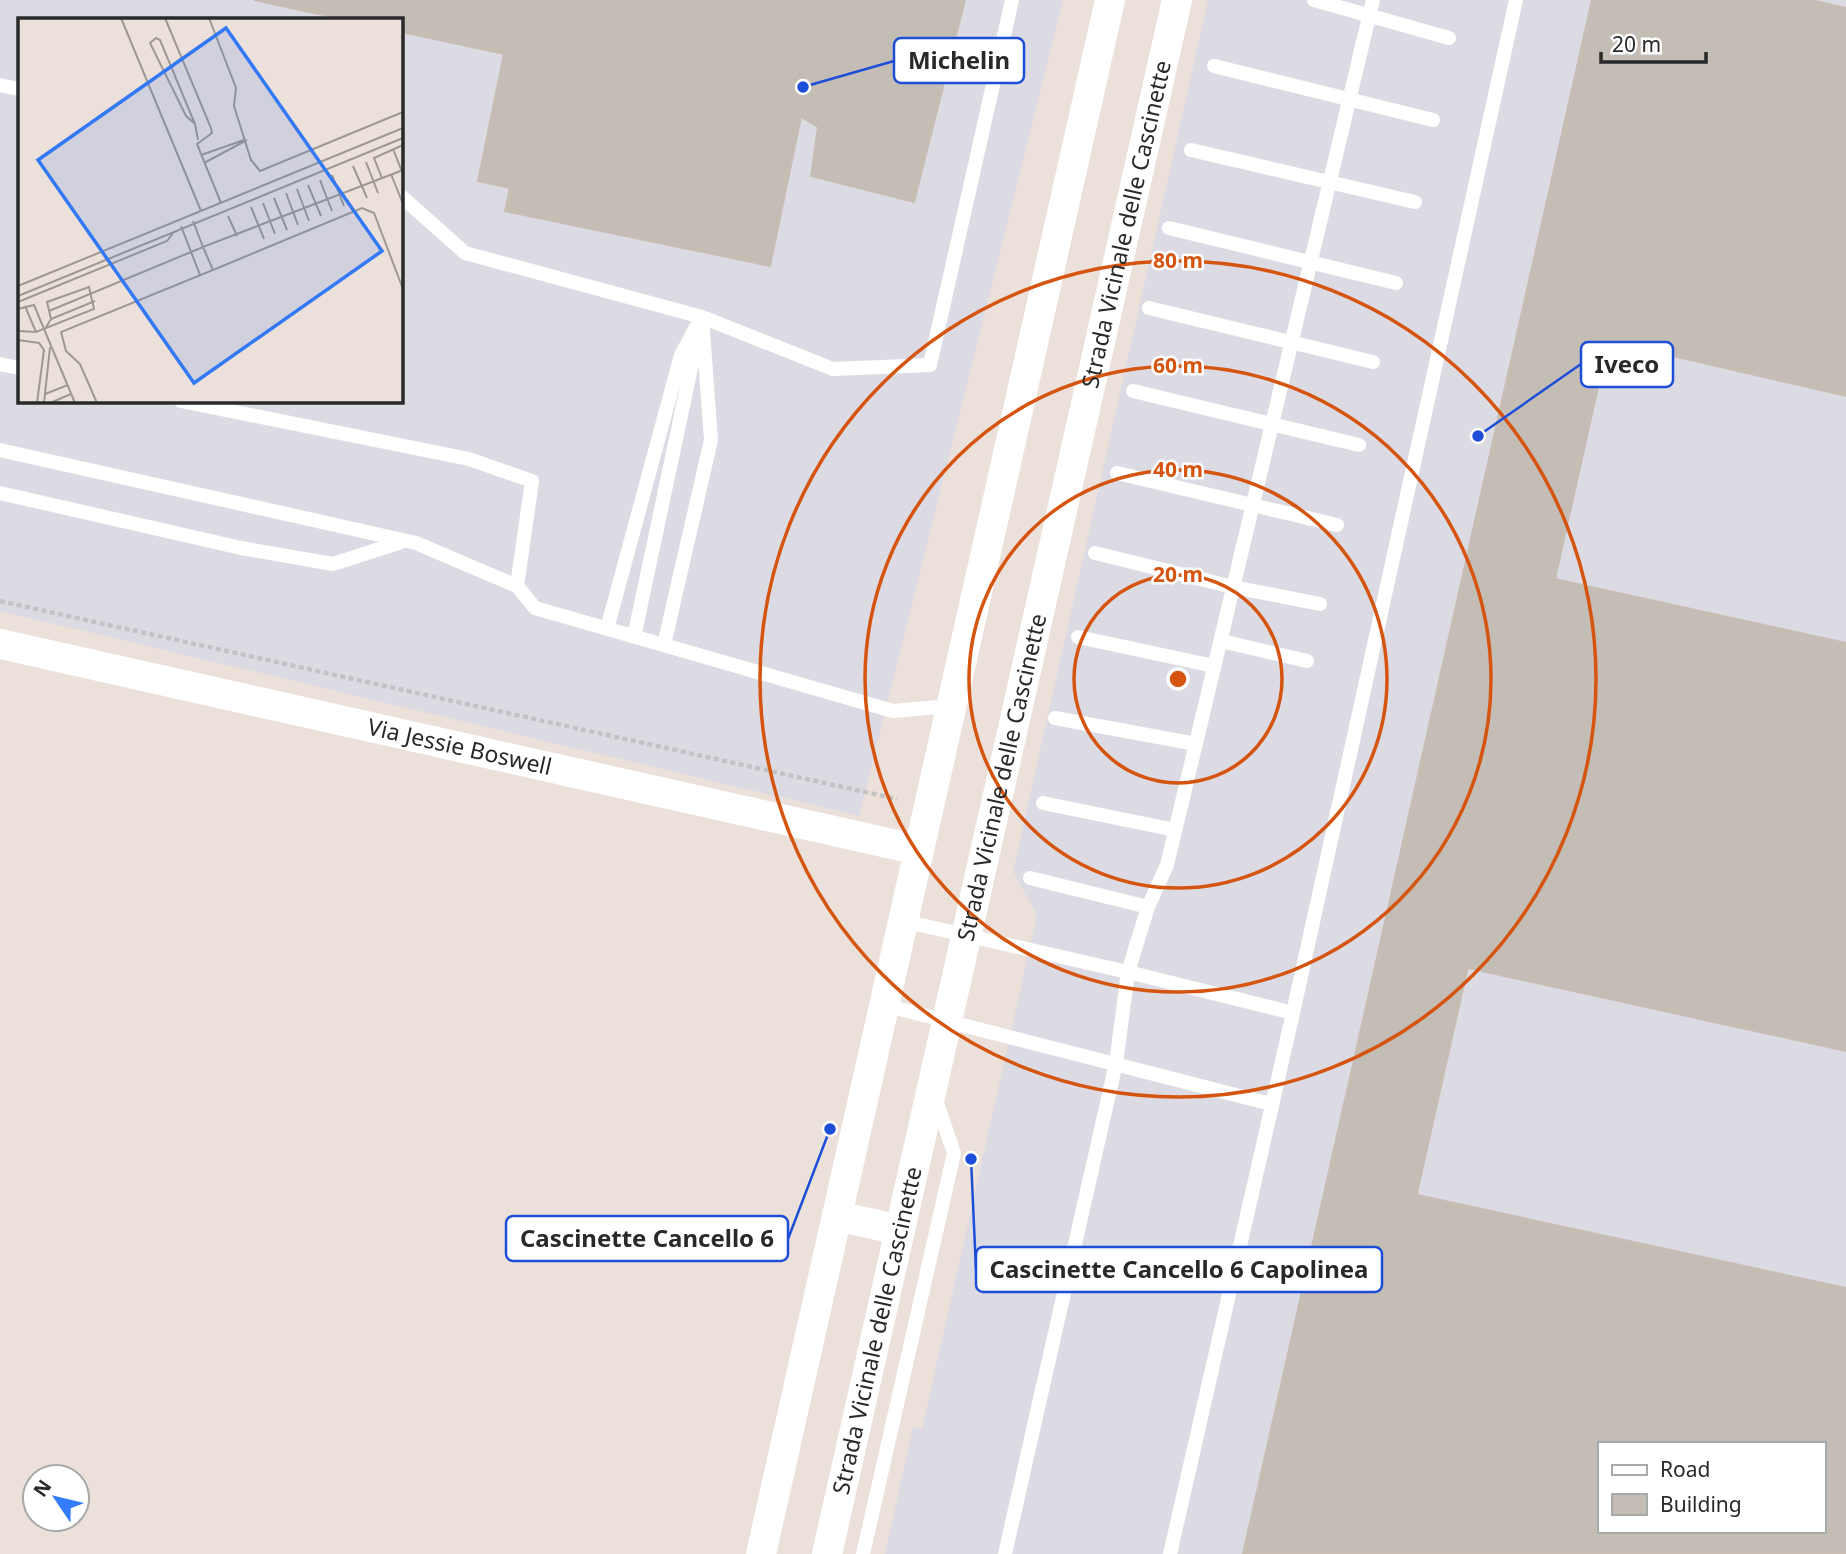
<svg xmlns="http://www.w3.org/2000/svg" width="1846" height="1554" viewBox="0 0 1846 1554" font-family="'Noto Sans',sans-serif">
	<rect width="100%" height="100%" fill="#ece1da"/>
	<!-- industrial -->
	<path fill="#dcdbe4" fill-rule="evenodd" d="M0,0H1063L859,816L0,611ZM19,19H401V401H19Z
		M1208,0H1846V1554H885L913,1427L922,1429L1037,915L1013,871ZM1599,1444H1823V1531H1599Z"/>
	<!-- building -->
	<path fill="#c4bdb6" stroke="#c8bdb4" stroke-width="2" fill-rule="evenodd" d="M254,0H965L914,202L811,176L818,127L801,117L401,32V19H342Z
		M1592,0H1685L1336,1554H1243Z
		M1685,0H1811L1846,8V396L1608,341Z
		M504,54L801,117L770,266L505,211L510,188L478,181Z
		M1555,579L1846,643V1051L1468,968Z
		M1417,1195L1846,1288V1554H1336ZM1599,1444H1823V1531H1599Z"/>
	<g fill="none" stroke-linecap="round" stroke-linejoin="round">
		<!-- path -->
		<path stroke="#c3c3c3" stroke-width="4.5" stroke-dasharray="5 3.5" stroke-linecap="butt" d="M0,601L897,799"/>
		<!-- lane -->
		<path stroke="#fff" stroke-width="14" d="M1314,0L1449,38
			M1214,66L1433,120
			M0,85L19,89
			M1191,150L1415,202
			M401,196L465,253L702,317L833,369L930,365L1012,0
			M1169,228L1396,283
			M1149,308L1373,362
			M0,364L19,368
			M1133,391L1359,445
			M181,401L469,459L532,481L517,586L535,608L893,711L951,706
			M0,450L416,543L517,586
			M1117,473L1337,525
			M0,493L241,548L333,564L401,542
			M1095,553L1233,587L1320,604
			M607,629L681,355L701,318
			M634,637L698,335
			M1078,637L1214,666
			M1221,641L1307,661
			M664,645L711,440L702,317
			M1055,718L1196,744
			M1043,803L1175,830
			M1030,878L1148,907
			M903,921L1128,972L1148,907L1167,865L1373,0
			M884,1005L1271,1104
			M1293,1013L1516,0
			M863,1554L954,1153L935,1097
			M1005,1554L1116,1063L1128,972L1293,1013L1170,1554"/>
		<!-- street -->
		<g stroke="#fff" stroke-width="30">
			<path id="s1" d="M0,644L919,850"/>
			<path d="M837,1216L900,1230"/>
			<path d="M761,1554L1110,0"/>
			<path id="s2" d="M827,1554L1177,0"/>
		</g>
	</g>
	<!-- distance rings -->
	<g fill="none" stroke="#d5540f" stroke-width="3.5">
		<circle cx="1178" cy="679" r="104"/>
		<circle cx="1178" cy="679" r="209"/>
		<circle cx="1178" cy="679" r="313"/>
		<circle cx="1178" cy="679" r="418"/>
	</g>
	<g text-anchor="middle" stroke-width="5" stroke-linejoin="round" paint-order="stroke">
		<!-- street labels -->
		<g font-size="23" fill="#292929" stroke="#fff">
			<text dy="8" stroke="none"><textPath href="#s2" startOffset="1363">Strada Vicinale delle Cascinette</textPath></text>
			<text dy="8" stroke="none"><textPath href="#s1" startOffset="471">Via Jessie Boswell</textPath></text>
			<text dy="8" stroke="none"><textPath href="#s2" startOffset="796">Strada Vicinale delle Cascinette</textPath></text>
			<text dy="8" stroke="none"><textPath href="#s2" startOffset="229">Strada Vicinale delle Cascinette</textPath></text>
		</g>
	</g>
	<!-- overview -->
	<g transform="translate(18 18)">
		<rect width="385" height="385" fill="#ece1da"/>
		<path fill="none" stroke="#9e9793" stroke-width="2" d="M103,0L183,193M147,0L193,110L194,115L179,126L203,185M191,0L218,70L216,88L233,142L242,153L385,94M176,105L168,98L132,25L138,20L142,22L177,106L180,122M375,131L385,156M183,137L226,122M348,144L360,175M186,145L229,122M335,148L349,180M373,156L385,186M314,157L326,188M364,160L356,140L385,127M302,162L314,193M290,167L303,198M279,171L291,203M268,175L280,207M256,180L269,212M245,185L257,216M233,189L246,221M210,198L219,218M175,203L185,229L385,152M163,208L182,257M195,252L344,190L356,195L385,271M0,268L385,110M0,278L385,120M0,284L149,223L155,215M7,288L18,314M0,291L16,287L57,385M31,293L185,229L195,252L43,314L48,333L62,346L79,385M27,311L33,301L77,283M0,313L18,314L76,291L71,269L29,284L33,301M0,322L21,325L26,332L19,385M27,376L50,367M26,385L32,329M32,385L53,376"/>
		<path fill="#3378f4" fill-opacity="0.15" stroke="#3378f4" stroke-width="3.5" d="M208,10L364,233L176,365L20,142Z"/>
		<rect width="385" height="385" fill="none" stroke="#292929" stroke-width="3.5"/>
	</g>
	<circle cx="1178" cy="679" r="10" fill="#d5540f" stroke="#fff" stroke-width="3.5"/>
	<g font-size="21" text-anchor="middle" font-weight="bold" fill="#d5540f" stroke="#fff" stroke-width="5" stroke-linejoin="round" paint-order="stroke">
		<text x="1178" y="268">80 m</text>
		<text x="1178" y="373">60 m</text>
		<text x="1178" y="477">40 m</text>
		<text x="1178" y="582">20 m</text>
	</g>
	<!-- callouts -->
	<path fill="none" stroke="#1d4ed8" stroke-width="2.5" d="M803 87L894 61M1478 436L1581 364M830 1129L788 1239M971 1159L976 1270"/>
	<g fill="#1d4ed8" stroke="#fff" stroke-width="2.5">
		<circle cx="803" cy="87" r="7"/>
		<circle cx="1478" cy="436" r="7"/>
		<circle cx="830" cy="1129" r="7"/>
		<circle cx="971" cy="1159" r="7"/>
	</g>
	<g fill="#fff" stroke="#1d4ed8" stroke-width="2.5">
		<rect x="894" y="38" width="130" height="45" rx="7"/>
		<rect x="1581" y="342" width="92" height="45" rx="7"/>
		<rect x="506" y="1216" width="282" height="45" rx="7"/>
		<rect x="976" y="1247" width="406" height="45" rx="7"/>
	</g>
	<g font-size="24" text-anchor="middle" font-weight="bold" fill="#292929">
		<text x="959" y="69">Michelin</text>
		<text x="1627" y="373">Iveco</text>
		<text x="647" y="1247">Cascinette Cancello 6</text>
		<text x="1179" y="1278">Cascinette Cancello 6 Capolinea</text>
	</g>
	<!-- legend -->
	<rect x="1598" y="1442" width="228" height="91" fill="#ffffff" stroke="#a9a9a9" stroke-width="2"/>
	<rect x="1612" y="1465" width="35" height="10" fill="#ffffff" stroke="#a9a9a9" stroke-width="2"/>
	<text x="1660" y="1477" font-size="21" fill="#292929">Road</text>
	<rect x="1612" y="1494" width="35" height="21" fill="#c4bdb6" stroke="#a9a9a9" stroke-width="2"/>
	<text x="1660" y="1512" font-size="21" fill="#292929">Building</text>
	<!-- north arrow -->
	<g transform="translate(56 1498) rotate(305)"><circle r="33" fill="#ffffff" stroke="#a9a9a9" stroke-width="2"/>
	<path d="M0-5L12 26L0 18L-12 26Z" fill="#347cff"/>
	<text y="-10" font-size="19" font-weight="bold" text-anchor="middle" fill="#292929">N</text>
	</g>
	<!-- scale -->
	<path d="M1601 52v10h105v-10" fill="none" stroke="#292929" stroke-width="3.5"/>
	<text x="1612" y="52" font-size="21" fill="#292929" stroke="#ffffff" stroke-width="5" paint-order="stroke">20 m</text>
</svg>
